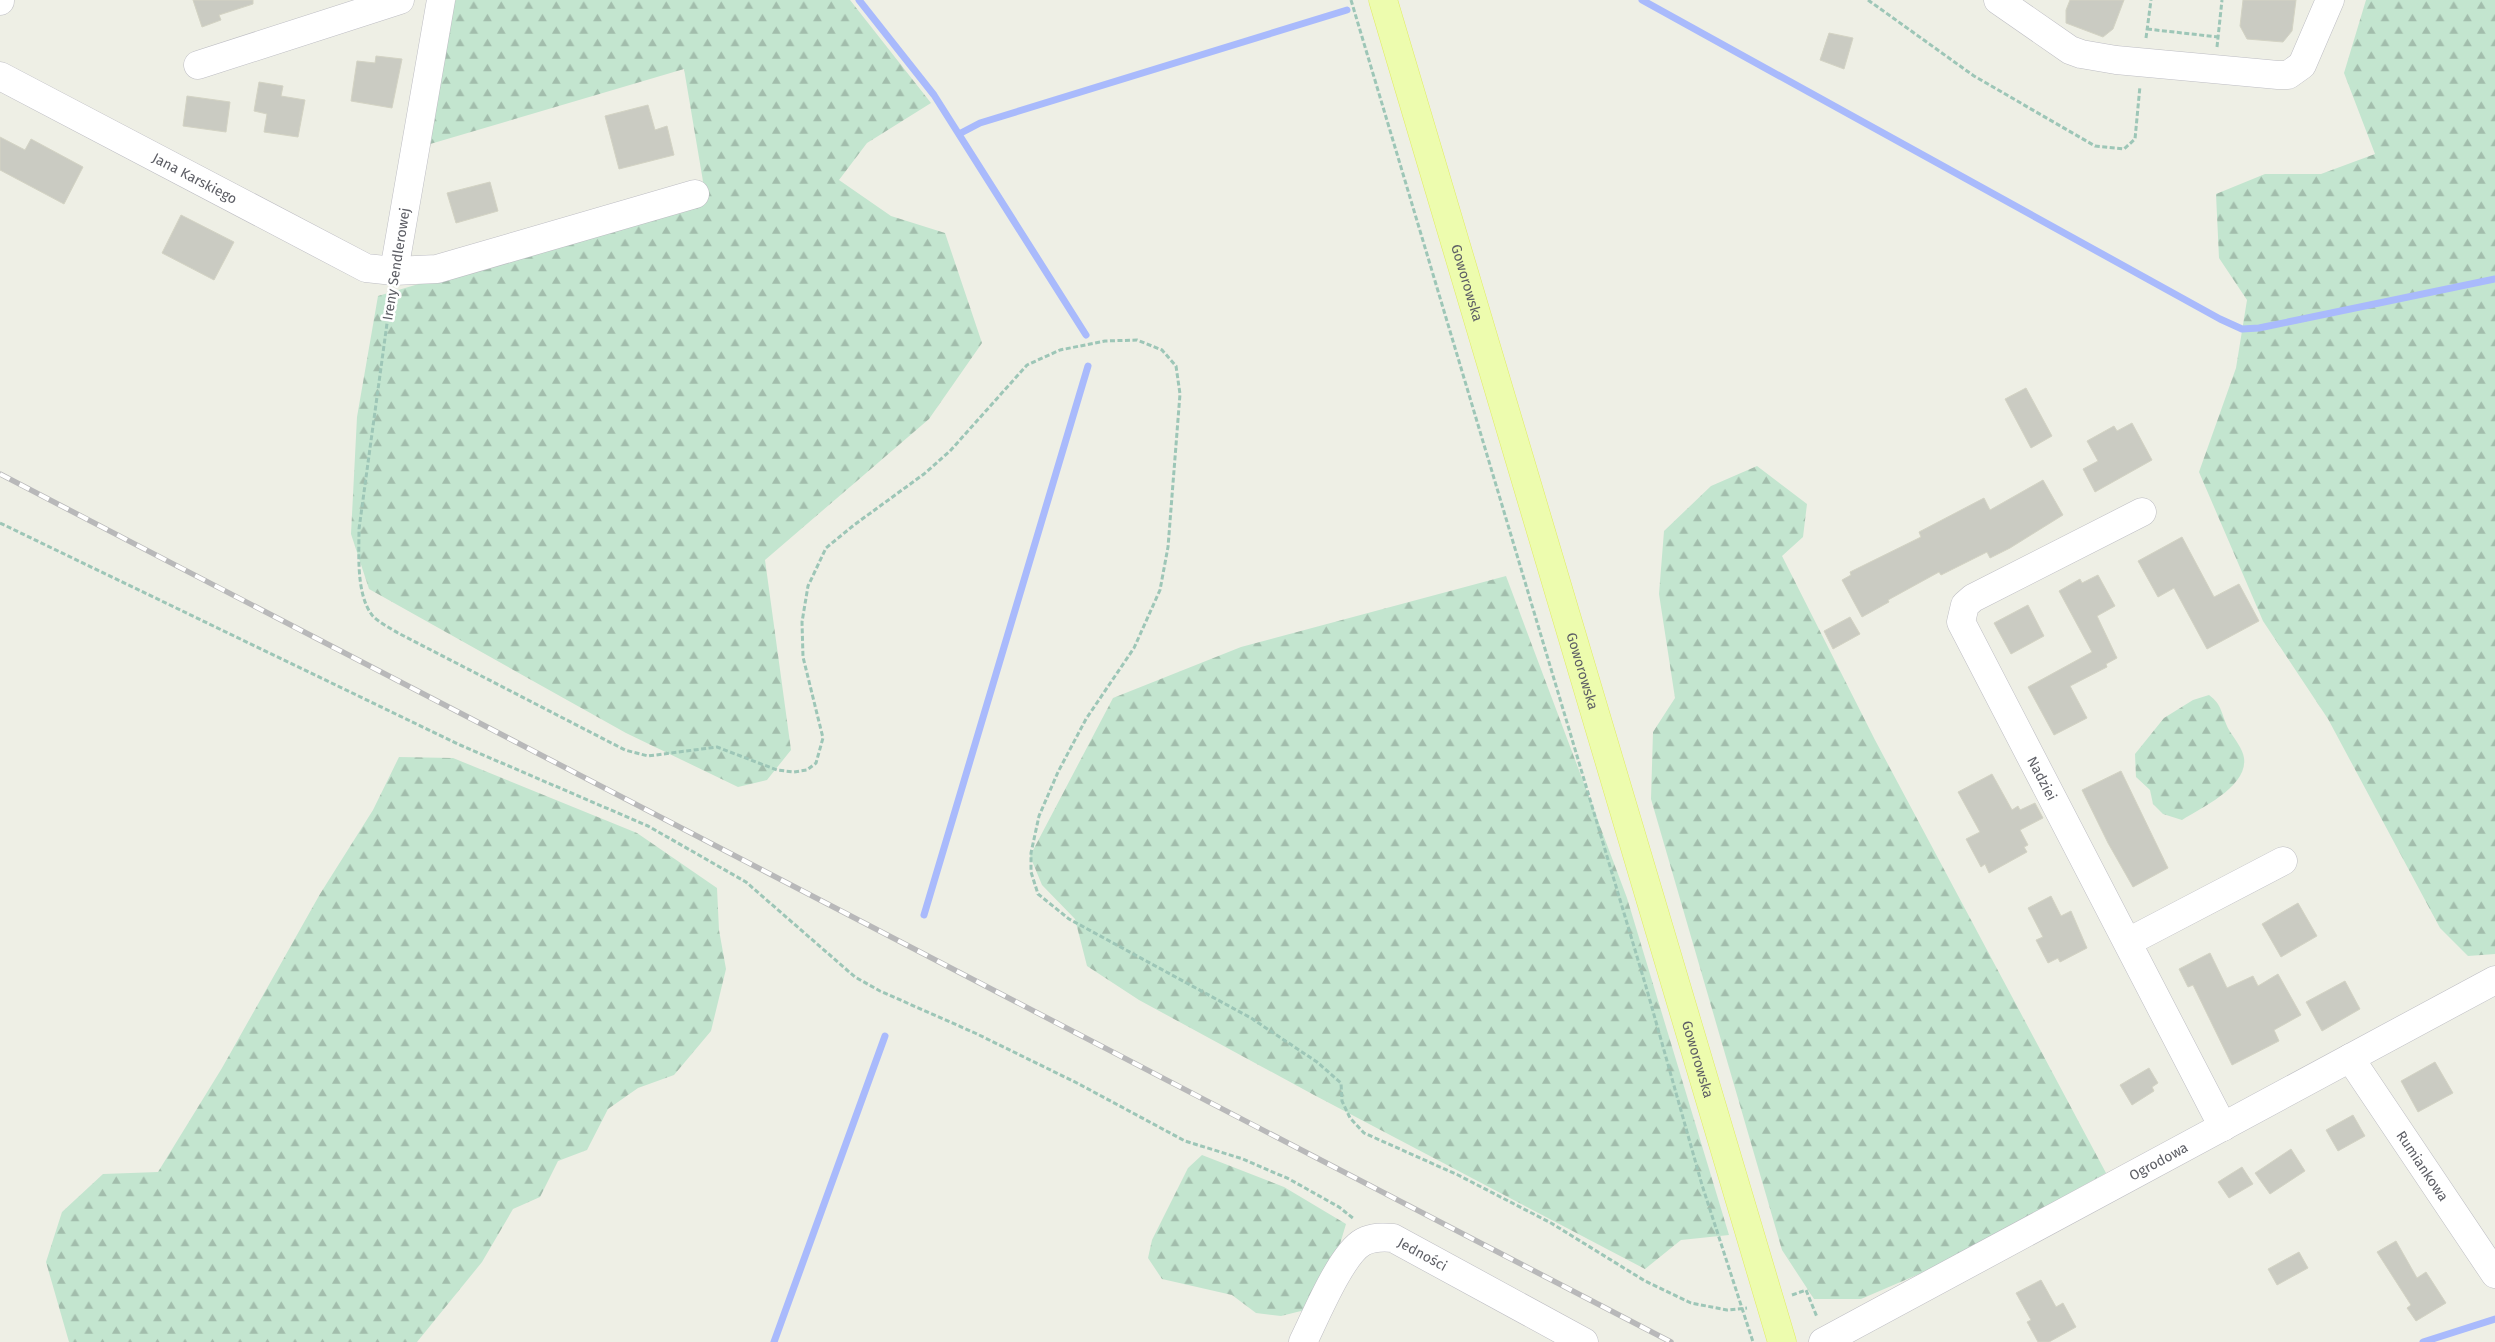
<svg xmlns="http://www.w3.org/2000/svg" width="2495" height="1342" viewBox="0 0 2495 1342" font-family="'Fira Sans',sans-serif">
	<defs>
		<pattern id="forest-firs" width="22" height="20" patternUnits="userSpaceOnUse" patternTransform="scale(1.25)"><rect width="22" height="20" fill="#c3e5cf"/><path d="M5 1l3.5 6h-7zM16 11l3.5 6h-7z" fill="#a2bdac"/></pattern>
	</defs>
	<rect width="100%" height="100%" fill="#eeefe5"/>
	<!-- forest -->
	<path fill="url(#forest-firs)" d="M456,0H850L931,103L867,143L839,180L891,216L945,233L982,343L929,419L765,560L791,750L767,780L738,787L626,733L369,589L351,534L357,417L378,296L706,199L684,69L420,147L428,39Z
		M2366,0H2495V954L2468,956L2440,928L2328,719L2263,621L2199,472L2236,368L2247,300L2219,258L2216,194L2265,174H2321L2375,154L2344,73Z
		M1757,466L1807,504L1803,537L1782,556L1875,740L2106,1173L1940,1265L1861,1299H1814L1782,1250L1651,799L1653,732L1675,698L1659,594L1664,531L1711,486Z
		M1506,576L1627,898L1729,1235L1681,1240L1645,1269L1314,1095L1139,1000L1087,966L1075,919L1042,885L1030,856L1113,698L1241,647Z
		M2209,695C2223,705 2221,715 2229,730C2234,738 2243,749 2244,758C2248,786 2203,807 2182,820L2163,814L2153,804L2150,790L2136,777L2135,754L2164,718L2193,700Z
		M399,757L453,758L637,833L717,888L719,930L726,969L711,1031L674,1075L638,1088L608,1109L587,1150L558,1161L540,1197L513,1209L482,1262L417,1342H69L46,1262L62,1212L103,1174L158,1172L222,1068L320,894L373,810Z
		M1202,1155L1284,1187L1346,1224L1340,1244L1305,1310L1281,1316L1256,1313L1232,1295L1162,1279L1148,1258L1152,1240L1188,1168Z"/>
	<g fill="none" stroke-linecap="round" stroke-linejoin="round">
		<!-- stream -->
		<path stroke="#a9bafc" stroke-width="7" d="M859,0L934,95L1086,335
			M1642,0L2220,319L2242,329L2259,328L2495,279
			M959,134L980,123L1347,10
			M924,915L1088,366
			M774,1342L885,1036
			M2423,1342L2495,1319"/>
	</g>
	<!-- building -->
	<path fill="#cacbc2" stroke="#d3d3c4" d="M193,0H253V4L219,15L221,20L202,27Z
		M2070,0H2124L2113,29L2103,37L2066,23V10Z
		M2243,0H2296L2292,31L2283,42L2247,39L2240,26Z
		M1829,33L1853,38L1844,69L1820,60Z
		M376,56L402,59L392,108L351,101L357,61L375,63Z
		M259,82L283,86L281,96L305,100L298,137L264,132L267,114L254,111Z
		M187,96L230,102L226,132L183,126Z
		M648,105L655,130L667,126L674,155L619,169L605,116Z
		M0,137L25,150L31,139L83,167L64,204L0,170Z
		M490,182L498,211L456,223L447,193Z
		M181,215L234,242L214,280L162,253Z
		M2026,388L2052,436L2031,448L2005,399Z
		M2132,423L2152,460L2095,492L2083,469L2098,461L2087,441L2114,426L2117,431Z
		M2043,480L2063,515L2010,548L1990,558L1987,552L1941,575L1939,572L1888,600L1889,602L1862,617L1842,580L1851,575L1850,572L1921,537L1919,532L1984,498L1990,510Z
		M2182,537L2214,597L2239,584L2259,621L2207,649L2174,588L2158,597L2138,561Z
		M2098,575L2115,606L2097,616L2117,658L2106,664L2107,667L2070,686L2087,718L2054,735L2028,687L2092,652L2059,591L2080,579L2082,583Z
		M2028,605L2044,636L2011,654L1994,623Z
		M1850,617L1860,634L1833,649L1824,631Z
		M2121,771L2168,868L2133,887L2108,843L2082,790Z
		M1992,774L2012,810L2018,806L2020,810L2035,803L2043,818L2020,830L2028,845L2024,847L2027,852L1989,873L1985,864L1981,867L1966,839L1980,832L1958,792Z
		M2051,896L2061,916L2071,911L2087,948L2060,962L2058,958L2048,963L2036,940L2043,937L2028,908Z
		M2298,903L2317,936L2281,957L2262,924Z
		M2210,953L2227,988L2253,976L2258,986L2278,974L2301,1015L2274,1030L2279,1041L2232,1065L2193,985L2188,987L2179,969Z
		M2345,981L2360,1009L2322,1031L2306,1002Z
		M2435,1062L2453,1093L2418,1112L2401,1081Z
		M2149,1068L2158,1083L2152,1087L2154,1091L2132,1105L2120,1085Z
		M2353,1115L2365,1136L2338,1151L2326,1130Z
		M2291,1149L2305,1171L2270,1194L2255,1173Z
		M2242,1167L2253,1184L2229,1198L2218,1182Z
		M2396,1241L2417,1278L2426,1272L2446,1303L2416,1321L2407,1308L2411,1305L2377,1252Z
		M2299,1252L2308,1268L2277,1285L2268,1269Z
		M2041,1280L2056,1307L2063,1303L2076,1327L2049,1342H2038L2027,1322L2031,1320L2016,1293Z"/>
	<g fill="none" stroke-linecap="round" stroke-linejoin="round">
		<!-- minor casing -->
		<g stroke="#bdbdc3" stroke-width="29">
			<g id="minor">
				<path d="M1998,0L2070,50L2081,54L2116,60L2278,75H2288L2302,65L2330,0"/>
				<path d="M0,1V0"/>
				<path d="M198,65L400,0"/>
				<path id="s1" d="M0,76L366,268L394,271L437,269L695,194"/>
				<path d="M394,271L441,0"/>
				<path id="s2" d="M2142,512L1973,598L1965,605L1961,622L2223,1127"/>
				<path d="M2128,942L2283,861"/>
				<path id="s3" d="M2350,1058L2495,1274"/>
				<path id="s4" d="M1303,1342C1315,1318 1341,1254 1363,1242C1373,1237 1382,1237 1393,1238L1584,1342"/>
				<path id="s5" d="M1823,1342L2495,980"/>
			</g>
		</g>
		<!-- major casing -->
		<g stroke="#e1ec61" stroke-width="29">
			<g id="major">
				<path id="s6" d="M1383,0L1782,1342"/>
			</g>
		</g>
		<!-- path -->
		<path stroke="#9dc6b7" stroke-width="3" stroke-dasharray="5 2.5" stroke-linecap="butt" d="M1351,0L1647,990L1702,1185L1753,1342
			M1868,0L1974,76L2095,146L2124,149L2135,139L2140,86
			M2147,29L2218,37
			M2146,38L2151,0
			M2217,47L2222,0
			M391,294L359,529C359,554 356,594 372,615C378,622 390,628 398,633L625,750L648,756L717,747L777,770L794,772L807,770L816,763L823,738L803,657L802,622L808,586L826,548L854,525L924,474L950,451L1027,365L1060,350L1105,341L1137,340L1162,350L1176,366L1180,394L1168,547L1160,590L1134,648L1086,719L1058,772L1039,816L1031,853V872L1038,894L1069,919L1251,1018L1317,1062L1341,1083L1342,1101L1350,1118L1364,1133L1458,1175L1551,1223L1645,1281L1691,1303L1727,1310L1747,1308
			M0,523L460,745L648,826L746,882L855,977L880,991L975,1033L1077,1083L1185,1141L1243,1159L1289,1179L1339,1207L1354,1219
			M1792,1295L1806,1290L1817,1317"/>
		<!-- minor -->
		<use href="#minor" stroke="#fff" stroke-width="28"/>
		<!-- major -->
		<use href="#major" stroke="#edfcae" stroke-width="28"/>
		<!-- rail casing -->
		<g stroke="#b8b8b9" stroke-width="5.5">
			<path id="rail" d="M0,474L1671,1342"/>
		</g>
		<!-- rail -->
		<use href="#rail" stroke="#fff" stroke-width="4" stroke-dasharray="11" stroke-linecap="butt"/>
	</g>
	<g text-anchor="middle" stroke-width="5" stroke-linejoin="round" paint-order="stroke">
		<!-- street labels -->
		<g font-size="14" fill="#5d5e65" stroke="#fff">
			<text dy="5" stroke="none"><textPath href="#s1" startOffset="220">Jana Karskiego</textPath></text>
			<text transform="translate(396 264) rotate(-81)" y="5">Ireny Sendlerowej</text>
			<text dy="5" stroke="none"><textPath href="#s6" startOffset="295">Goworowska</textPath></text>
			<text dy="5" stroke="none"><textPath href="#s6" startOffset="700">Goworowska</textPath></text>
			<text dy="5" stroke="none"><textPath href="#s2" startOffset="394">Nadziei</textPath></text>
			<text dy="5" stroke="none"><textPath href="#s6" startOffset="1105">Goworowska</textPath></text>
			<text dy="5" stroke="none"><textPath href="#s5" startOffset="381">Ogrodowa</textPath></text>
			<text dy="5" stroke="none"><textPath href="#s3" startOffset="130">Rumiankowa</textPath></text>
			<text dy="5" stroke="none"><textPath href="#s4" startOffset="182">Jedności</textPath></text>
		</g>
	</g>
</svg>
